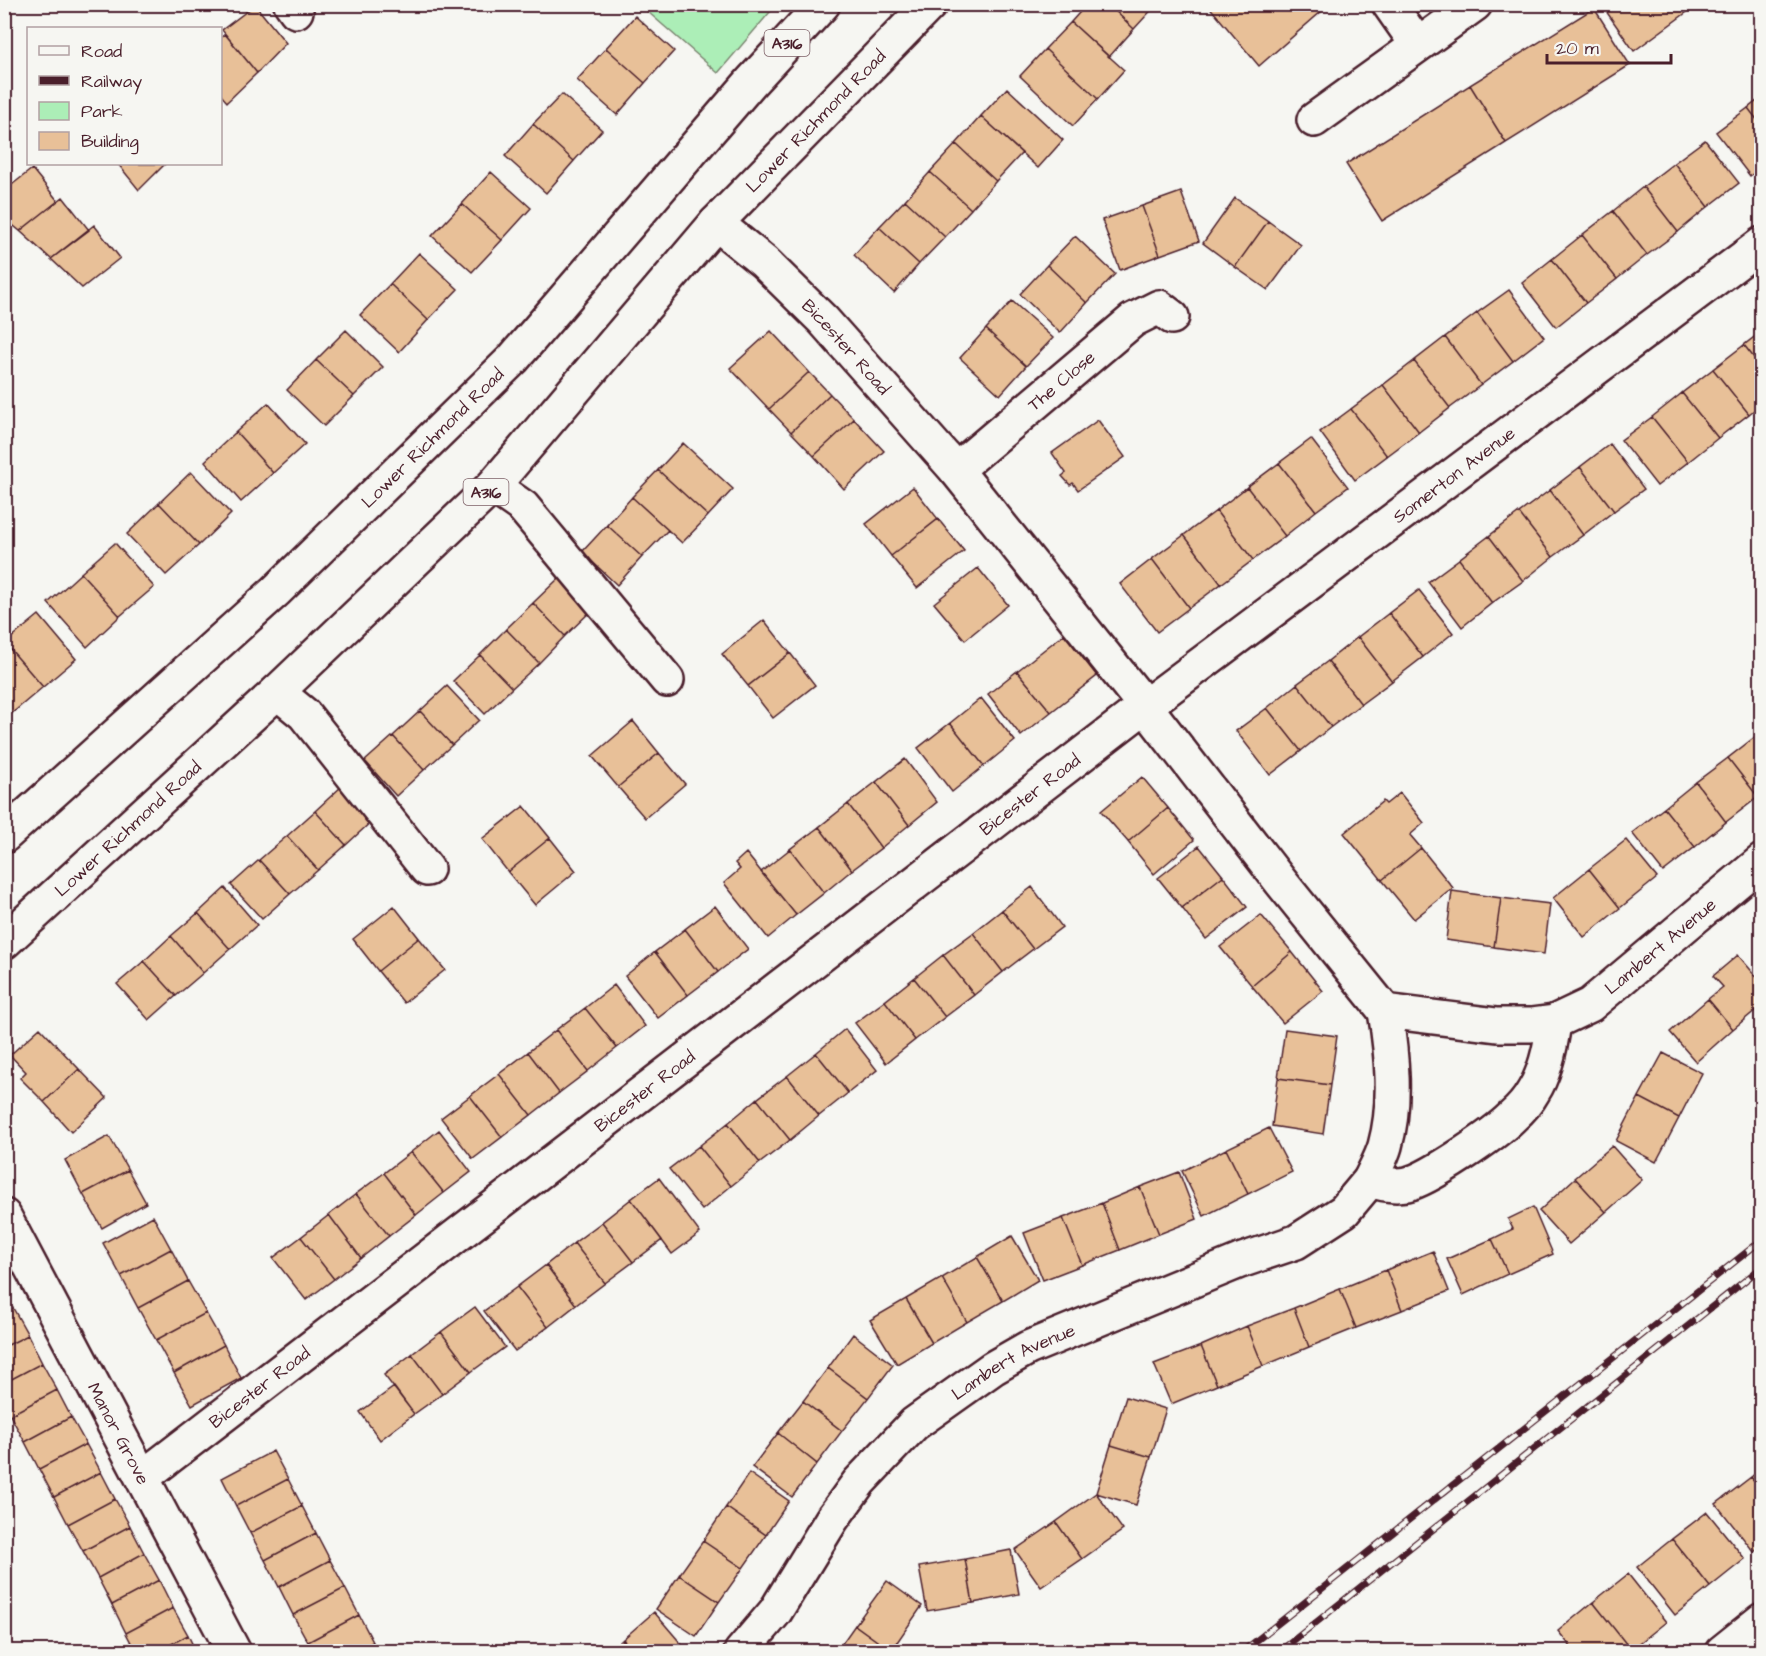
<svg xmlns="http://www.w3.org/2000/svg" width="1766" height="1656" viewBox="0 0 1766 1656" font-family="'Architects Daughter',sans-serif">
	<rect width="100%" height="100%" fill="#f6f6f2"/>
	<filter id="ink" filterUnits="userSpaceOnUse"><feTurbulence type="fractalNoise" baseFrequency=".0167" numOctaves="2"/><feDisplacementMap in="SourceGraphic" scale="12" xChannelSelector="R" yChannelSelector="G"/><feConvolveMatrix kernelMatrix="1 2 1 2 8 2 1 2 1" color-interpolation-filters="sRGB"/></filter>
	<g filter="url(#ink)">
		<!-- green -->
		<path fill="#aceeb7" stroke="#7b8671" stroke-width="1.5" d="M640,5H776L718,73Z"/>
		<!-- building -->
		<path fill="#e8c098" stroke="#4a1f2b" stroke-width="1.5" d="M1087,4H1108L1134,29L1109,57L1071,22Z
			M1108,4H1157L1134,29Z
			M1207,4H1330L1259,66Z
			M1601,4H1698L1634,51Z
			M255,5L286,43L257,73L222,30Z
			M1594,8L1630,65L1506,143L1470,85Z
			M635,16L674,51L645,83L606,48Z
			M1071,22L1124,70L1098,99L1045,49Z
			M225,34L257,73L227,102L220,94V38Z
			M606,48L645,83L617,115L577,80Z
			M1045,49L1098,99L1073,126L1020,76Z
			M1470,85L1506,143L1382,221L1346,164Z
			M1007,88L1063,140L1038,168L981,116Z
			M562,94L602,130L574,161L533,124Z
			M1762,97V126L1748,108Z
			M1748,108L1762,126V167L1750,176L1716,132Z
			M981,116L1022,153L996,181L956,144Z
			M533,124L574,161L546,193L505,156Z
			M1705,140L1739,183L1708,207L1674,163Z
			M956,144L996,181L971,209L930,172Z
			M1674,163L1708,207L1678,232L1643,187Z
			M118,164H165L139,190Z
			M32,169L58,201L20,231L4,218V191Z
			M491,172L531,208L502,240L462,204Z
			M930,172L971,209L945,237L905,200Z
			M1643,187L1678,232L1647,255L1613,211Z
			M1181,192L1199,241L1160,255L1142,206Z
			M63,197L89,230L51,259L20,231Z
			M1235,198L1268,221L1235,267L1203,243Z
			M905,200L945,237L919,264L879,227Z
			M462,204L502,240L472,272L432,236Z
			M1142,206L1160,255L1120,270L1102,220Z
			M1613,211L1647,255L1617,279L1582,235Z
			M1268,221L1301,245L1268,290L1235,267Z
			M94,225L120,258L82,288L51,259Z
			M879,227L919,264L894,293L854,255Z
			M1582,235L1617,279L1586,303L1552,259Z
			M1075,236L1115,274L1087,303L1047,265Z
			M419,253L458,289L428,320L390,284Z
			M1552,259L1586,303L1556,327L1522,283Z
			M1047,265L1087,303L1060,333L1020,294Z
			M390,284L428,320L399,352L360,315Z
			M1509,290L1544,337L1513,361L1477,313Z
			M1012,301L1053,338L1026,366L986,329Z
			M1477,313L1513,361L1481,385L1445,337Z
			M986,329L1026,366L1000,395L960,358Z
			M346,330L383,367L354,396L316,360Z
			M771,331L809,372L769,409L730,368Z
			M1762,331V368L1744,345Z
			M1445,337L1481,385L1450,408L1414,361Z
			M1744,345L1762,368V404L1749,414L1713,369Z
			M316,360L354,396L324,426L287,390Z
			M1414,361L1450,408L1419,432L1383,385Z
			M1713,369L1749,414L1718,438L1682,393Z
			M809,372L830,394L791,432L769,409Z
			M1383,385L1419,432L1387,456L1351,409Z
			M1682,393L1718,438L1688,462L1652,417Z
			M830,394L854,419L814,456L791,432Z
			M268,403L305,444L273,473L236,432Z
			M1351,409L1387,456L1355,480L1320,432Z
			M1652,417L1688,462L1657,486L1621,440Z
			M854,419L884,451L844,489L814,456Z
			M1098,420L1125,457L1078,490L1073,483L1070,485L1062,476L1066,473L1052,453Z
			M236,432L273,473L241,502L205,461Z
			M1311,439L1348,487L1316,511L1279,463Z
			M683,443L733,489L708,516L658,470Z
			M1610,444L1644,489L1614,511L1580,467Z
			M1279,463L1316,511L1285,536L1247,487Z
			M1580,467L1614,511L1583,535L1550,490Z
			M658,470L708,516L682,543L632,497Z
			M191,472L231,514L199,545L159,503Z
			M913,487L938,519L891,556L866,524Z
			M1247,487L1285,536L1253,560L1216,511Z
			M1550,490L1583,535L1553,557L1519,513Z
			M632,497L668,530L642,557L607,525Z
			M159,503L199,545L166,575L127,534Z
			M1216,511L1253,560L1221,584L1184,535Z
			M1519,513L1553,557L1523,581L1489,536Z
			M938,519L964,551L917,588L891,556Z
			M607,525L642,557L617,585L582,552Z
			M1184,535L1221,584L1189,608L1152,559Z
			M1489,536L1523,581L1492,603L1459,559Z
			M115,543L154,587L120,616L81,573Z
			M1152,559L1189,608L1157,632L1120,584Z
			M1459,559L1492,603L1462,627L1428,582Z
			M978,568L1008,605L965,640L934,603Z
			M81,573L120,616L87,647L48,603Z
			M560,577L592,610L565,636L533,603Z
			M1419,590L1453,633L1423,657L1389,613Z
			M533,603L565,636L539,663L506,629Z
			M1389,613L1423,657L1392,681L1358,637Z
			M39,615L76,659L43,687L5,643Z
			M764,620L790,653L748,686L722,654Z
			M506,629L539,663L512,688L480,655Z
			M1064,634L1097,676L1051,712L1017,671Z
			M1358,637L1392,681L1361,704L1328,661Z
			M5,643L43,687L10,715L4,709Z
			M790,653L815,685L773,718L748,686Z
			M480,655L512,688L485,714L453,681Z
			M1328,661L1361,704L1331,727L1297,684Z
			M1017,671L1051,712L1021,736L988,694Z
			M1297,684L1331,727L1301,751L1267,708Z
			M447,686L479,720L452,745L420,711Z
			M981,698L1015,741L984,766L950,723Z
			M1267,708L1301,751L1270,775L1236,731Z
			M420,711L452,745L424,770L393,736Z
			M633,721L659,753L618,787L592,756Z
			M950,723L984,766L952,792L918,748Z
			M1760,733L1762,735V794L1758,797L1728,758Z
			M393,736L424,770L396,796L365,761Z
			M659,753L685,784L645,818L618,787Z
			M1728,758L1758,797L1726,822L1696,782Z
			M905,759L937,802L909,825L876,782Z
			M1142,777L1168,808L1128,842L1101,811Z
			M876,782L909,825L881,848L848,804Z
			M1696,782L1726,822L1695,847L1664,808Z
			M342,786L373,820L346,845L315,811Z
			M1400,793L1424,823L1410,835L1421,848L1382,880L1344,833L1383,801L1386,804Z
			M848,804L881,848L852,870L819,827Z
			M524,806L550,838L508,872L482,839Z
			M1168,808L1194,840L1154,874L1128,842Z
			M1664,808L1695,847L1663,872L1632,833Z
			M315,811L346,845L318,870L287,836Z
			M819,827L852,870L824,893L790,849Z
			M287,836L318,870L290,894L259,860Z
			M550,838L576,871L535,905L508,872Z
			M1626,840L1657,878L1620,908L1589,869Z
			M1199,846L1223,876L1182,908L1158,878Z
			M1421,848L1453,888L1414,919L1382,880Z
			M790,849L824,893L796,915L761,872Z
			M746,853L796,915L768,938L724,883L740,869L735,863Z
			M259,860L290,894L262,919L231,885Z
			M1589,869L1620,908L1584,937L1553,898Z
			M1223,876L1247,907L1206,939L1182,908Z
			M1032,887L1062,927L1033,949L1002,910Z
			M225,888L257,925L230,949L198,913Z
			M1452,891L1501,898L1494,947L1446,940Z
			M1501,898L1550,904L1544,954L1494,947Z
			M394,906L419,938L378,971L353,939Z
			M715,906L748,949L718,972L685,929Z
			M1002,910L1033,949L1003,972L973,933Z
			M198,913L230,949L203,973L171,936Z
			M1261,915L1292,952L1252,986L1220,947Z
			M685,929L718,972L688,995L655,952Z
			M973,933L1003,972L974,995L943,955Z
			M171,936L203,973L176,996L144,961Z
			M419,938L445,970L404,1003L378,971Z
			M655,952L688,995L658,1018L625,976Z
			M1292,952L1323,991L1283,1023L1252,986Z
			M943,955L974,995L945,1017L914,978Z
			M1738,955L1762,983V1005L1733,1029L1708,999L1723,987L1713,976Z
			M144,961L176,996L149,1020L117,984Z
			M914,978L945,1017L915,1040L885,1001Z
			M614,985L645,1026L617,1048L585,1008Z
			M1708,999L1733,1029L1696,1062L1670,1032Z
			M885,1001L915,1040L886,1063L855,1023Z
			M585,1008L617,1048L588,1071L556,1030Z
			M40,1028L79,1069L44,1102L20,1078L26,1072L10,1055Z
			M845,1029L877,1070L848,1093L816,1053Z
			M1285,1029L1337,1036L1330,1085L1278,1078Z
			M556,1030L588,1071L559,1093L528,1052Z
			M528,1052L559,1093L531,1115L499,1074Z
			M816,1053L848,1093L819,1116L787,1076Z
			M1663,1053L1702,1073L1679,1118L1639,1097Z
			M79,1069L107,1098L71,1132L44,1102Z
			M499,1074L531,1115L502,1137L470,1096Z
			M787,1076L819,1116L790,1140L757,1099Z
			M1278,1078L1330,1085L1323,1134L1272,1126Z
			M470,1096L502,1137L473,1159L441,1118Z
			M1639,1097L1679,1118L1656,1162L1616,1141Z
			M757,1099L790,1140L760,1163L728,1123Z
			M728,1123L760,1163L731,1186L699,1146Z
			M1269,1128L1292,1172L1248,1194L1226,1149Z
			M439,1130L471,1172L444,1193L411,1152Z
			M109,1136L128,1170L83,1194L65,1160Z
			M699,1146L731,1186L702,1210L669,1169Z
			M1612,1146L1642,1180L1606,1212L1575,1178Z
			M1226,1149L1248,1194L1204,1216L1182,1171Z
			M411,1152L444,1193L416,1215L384,1173Z
			M128,1170L146,1203L102,1228L83,1194Z
			M1179,1172L1197,1219L1159,1234L1140,1187Z
			M384,1173L416,1215L389,1236L356,1194Z
			M659,1178L700,1233L672,1254L631,1199Z
			M1575,1178L1606,1212L1569,1244L1539,1211Z
			M1140,1187L1159,1234L1120,1250L1102,1203Z
			M356,1194L389,1236L361,1258L329,1215Z
			M631,1199L662,1240L633,1262L602,1222Z
			M1102,1203L1120,1250L1082,1265L1063,1218Z
			M1533,1207L1553,1254L1508,1274L1492,1239L1513,1229L1508,1219Z
			M329,1215L361,1258L334,1279L301,1237Z
			M153,1216L171,1249L121,1276L103,1243Z
			M1063,1218L1082,1265L1043,1280L1024,1233Z
			M602,1222L633,1262L605,1283L574,1243Z
			M1012,1236L1038,1280L1003,1301L977,1257Z
			M301,1237L334,1279L306,1300L273,1258Z
			M1492,1239L1508,1274L1463,1295L1447,1259Z
			M574,1243L605,1283L576,1305L546,1265Z
			M171,1249L188,1281L138,1308L121,1276Z
			M1433,1251L1449,1291L1402,1310L1386,1270Z
			M977,1257L1003,1301L967,1322L942,1278Z
			M546,1265L576,1305L548,1327L517,1287Z
			M1386,1270L1402,1310L1356,1328L1340,1289Z
			M942,1278L967,1322L932,1343L906,1299Z
			M188,1281L206,1313L156,1340L138,1308Z
			M517,1287L548,1327L515,1351L484,1311Z
			M1340,1289L1356,1328L1309,1347L1294,1308Z
			M906,1299L932,1343L897,1364L870,1320Z
			M475,1307L505,1347L471,1372L441,1332Z
			M13,1308L28,1335L4,1347V1312Z
			M1294,1308L1309,1347L1263,1366L1247,1326Z
			M206,1313L224,1345L174,1373L156,1340Z
			M1247,1326L1263,1366L1217,1385L1201,1346Z
			M441,1332L471,1372L442,1394L412,1354Z
			M853,1334L893,1365L868,1398L828,1368Z
			M28,1335L42,1363L4,1383V1347Z
			M224,1345L241,1378L192,1405L174,1373Z
			M1201,1346L1217,1385L1171,1404L1154,1364Z
			M412,1354L442,1394L414,1414L384,1375Z
			M42,1363L57,1390L10,1415L4,1404V1383Z
			M828,1368L868,1398L842,1431L803,1401Z
			M394,1387L414,1414L380,1440L360,1412Z
			M57,1390L71,1417L25,1442L10,1415Z
			M1126,1397L1166,1409L1151,1457L1111,1445Z
			M803,1401L842,1431L817,1464L778,1433Z
			M71,1417L86,1444L39,1469L25,1442Z
			M778,1433L817,1464L792,1497L752,1467Z
			M86,1444L101,1472L54,1497L39,1469Z
			M1111,1445L1151,1457L1136,1505L1096,1493Z
			M273,1451L288,1479L236,1506L222,1478Z
			M1762,1468V1490L1751,1477Z
			M101,1472L115,1499L68,1524L54,1497Z
			M749,1473L789,1501L766,1535L726,1507Z
			M1751,1477L1762,1490V1545L1754,1552L1716,1504Z
			M288,1479L302,1506L250,1533L236,1506Z
			M1096,1493L1123,1530L1082,1559L1056,1522Z
			M115,1499L130,1526L83,1551L68,1524Z
			M302,1506L316,1533L265,1560L250,1533Z
			M726,1507L766,1535L743,1568L703,1541Z
			M1707,1512L1745,1559L1710,1587L1672,1539Z
			M1056,1522L1082,1559L1041,1587L1015,1550Z
			M130,1526L144,1553L98,1578L83,1551Z
			M316,1533L330,1560L279,1587L265,1560Z
			M1672,1539L1710,1587L1675,1615L1637,1567Z
			M703,1541L743,1568L719,1602L679,1575Z
			M1011,1550L1019,1594L973,1603L965,1559Z
			M144,1553L159,1580L112,1605L98,1578Z
			M965,1559L973,1603L927,1611L919,1567Z
			M330,1560L345,1588L293,1615L279,1587Z
			M1628,1574L1666,1622L1631,1650L1593,1602Z
			M679,1575L719,1602L696,1636L656,1609Z
			M159,1580L173,1608L126,1633L112,1605Z
			M887,1581L922,1606L891,1651L855,1625Z
			M345,1588L359,1615L308,1642L293,1615Z
			M1593,1602L1631,1650L1630,1652H1575L1558,1631Z
			M173,1608L188,1635L157,1652H136L126,1633Z
			M654,1612L684,1647L679,1652H633L623,1639Z
			M359,1615L373,1642L355,1652H313L308,1642Z
			M855,1625L891,1651L890,1652H836Z
			M188,1635L196,1652H157Z
			M623,1639L633,1652H609Z
			M373,1642L378,1652H355Z"/>
		<g fill="none" stroke-linecap="round" stroke-linejoin="round">
			<!-- minor casing -->
			<g stroke="#4a1f2b" stroke-width="38">
				<g id="minor">
					<path d="M291,4L296,11"/>
					<path d="M1389,4L1417,44"/>
					<path d="M1314,120L1475,4"/>
					<path id="s1" d="M716,223L764,262L823,320L956,470L1145,706L1281,882L1385,1011"/>
					<path id="s2" d="M956,470L1133,320L1159,307L1172,317"/>
					<path d="M493,486L523,507L667,680"/>
					<path d="M277,692L304,714L427,869"/>
					<path id="s3" d="M1554,1022C1551,1045 1546,1072 1533,1092C1528,1101 1520,1110 1512,1117C1495,1134 1429,1179 1407,1184C1395,1186 1381,1184 1370,1180C1375,1169 1382,1157 1385,1146C1397,1103 1392,1055 1385,1011L1497,1025H1531L1554,1022L1590,1005L1762,861"/>
					<path id="s4" d="M4,1216L234,1652"/>
					<path id="s5" d="M143,1477L1145,706L1762,244"/>
					<path id="s6" d="M741,1652L775,1612L832,1519L859,1482L914,1424L993,1368L1028,1348L1240,1261L1296,1242L1344,1211L1370,1180"/>
					<path d="M1722,1652L1762,1620"/>
				</g>
			</g>
			<!-- highway casing -->
			<g stroke="#4a1f2b" stroke-width="38">
				<g id="highway">
					<path id="s7" d="M4,836L276,591L513,359L751,82L823,4"/>
					<path id="s8" d="M4,942L277,692L493,486L716,223L930,4"/>
				</g>
			</g>
			<!-- minor -->
			<use href="#minor" stroke="#f6f6f2" stroke-width="33"/>
			<!-- highway -->
			<use href="#highway" stroke="#f6f6f2" stroke-width="33"/>
			<!-- rail casing -->
			<g stroke="#4a1f2b" stroke-width="7">
				<path id="rail" d="M1242,1652L1762,1240
					M1279,1652L1762,1267"/>
			</g>
			<!-- rail -->
			<use href="#rail" stroke="#f6f6f2" stroke-width="4.5" stroke-dasharray="14" stroke-linecap="butt"/>
		</g>
	</g>
	<g text-anchor="middle" stroke-width="4.5" stroke-linejoin="round" paint-order="stroke">
		<!-- shield labels -->
		<g fill="#f6f6f2" stroke="#7e6067" stroke-width="1.5">
			<rect x="764.5" y="30" width="45" height="26" rx="4.5"/>
			<rect x="463.5" y="479" width="45" height="26" rx="4.5"/>
		</g>
		<g font-size="16" font-weight="bold" fill="#4a1f2b">
			<text x="787" y="49">A316</text>
			<text x="486" y="498">A316</text>
		</g>
		<!-- street labels -->
		<g font-size="18" fill="#4a1f2b" stroke="#f6f6f2">
			<text dy="6" stroke="none"><textPath href="#s8" startOffset="1156">Lower Richmond Road</textPath></text>
			<text dy="6" stroke="none"><textPath href="#s1" startOffset="180">Bicester Road</textPath></text>
			<text dy="6" stroke="none"><textPath href="#s2" startOffset="138">The Close</textPath></text>
			<text dy="6" stroke="none"><textPath href="#s7" startOffset="585">Lower Richmond Road</textPath></text>
			<text dy="6" stroke="none"><textPath href="#s5" startOffset="1650">Somerton Avenue</textPath></text>
			<text dy="6" stroke="none"><textPath href="#s5" startOffset="1119">Bicester Road</textPath></text>
			<text dy="6" stroke="none"><textPath href="#s8" startOffset="168">Lower Richmond Road</textPath></text>
			<text dy="6" stroke="none"><textPath href="#s3" startOffset="744">Lambert Avenue</textPath></text>
			<text dy="6" stroke="none"><textPath href="#s5" startOffset="633">Bicester Road</textPath></text>
			<text dy="6" stroke="none"><textPath href="#s6" startOffset="405">Lambert Avenue</textPath></text>
			<text dy="6" stroke="none"><textPath href="#s5" startOffset="147">Bicester Road</textPath></text>
			<text dy="6" stroke="none"><textPath href="#s4" startOffset="246">Manor Grove</textPath></text>
		</g>
	</g>
	<!-- margin -->
	<rect width="1766" height="1656" fill="none" stroke="#f6f6f2" stroke-width="24"/>
	<rect x="12" y="12" width="1742" height="1632" fill="none" stroke="#4a1f2b" stroke-width="2" filter="url(#ink)"/>
	<!-- legend -->
	<rect x="27" y="27" width="195" height="138" fill="#f6f6f2" stroke="#b1a0a2" stroke-width="1.5"/>
	<rect x="39" y="46" width="30" height="9" fill="#f6f6f2" stroke="#b1a0a2" stroke-width="1.5"/>
	<text x="81" y="57" font-size="18" fill="#4a1f2b">Road</text>
	<rect x="39" y="76" width="30" height="9" fill="#4a1f2b" stroke="#b1a0a2" stroke-width="1.5"/>
	<text x="81" y="87" font-size="18" fill="#4a1f2b">Railway</text>
	<rect x="39" y="102" width="30" height="18" fill="#aceeb7" stroke="#b1a0a2" stroke-width="1.5"/>
	<text x="81" y="117" font-size="18" fill="#4a1f2b">Park</text>
	<rect x="39" y="132" width="30" height="18" fill="#e8c098" stroke="#b1a0a2" stroke-width="1.5"/>
	<text x="81" y="147" font-size="18" fill="#4a1f2b">Building</text>
	<!-- scale -->
	<path d="M1547 54v9h124v-9" fill="none" stroke="#4a1f2b" stroke-width="3"/>
	<text x="1556" y="54" font-size="18" fill="#4a1f2b" stroke="#f6f6f2" stroke-width="4.5" paint-order="stroke">20 m</text>
</svg>
